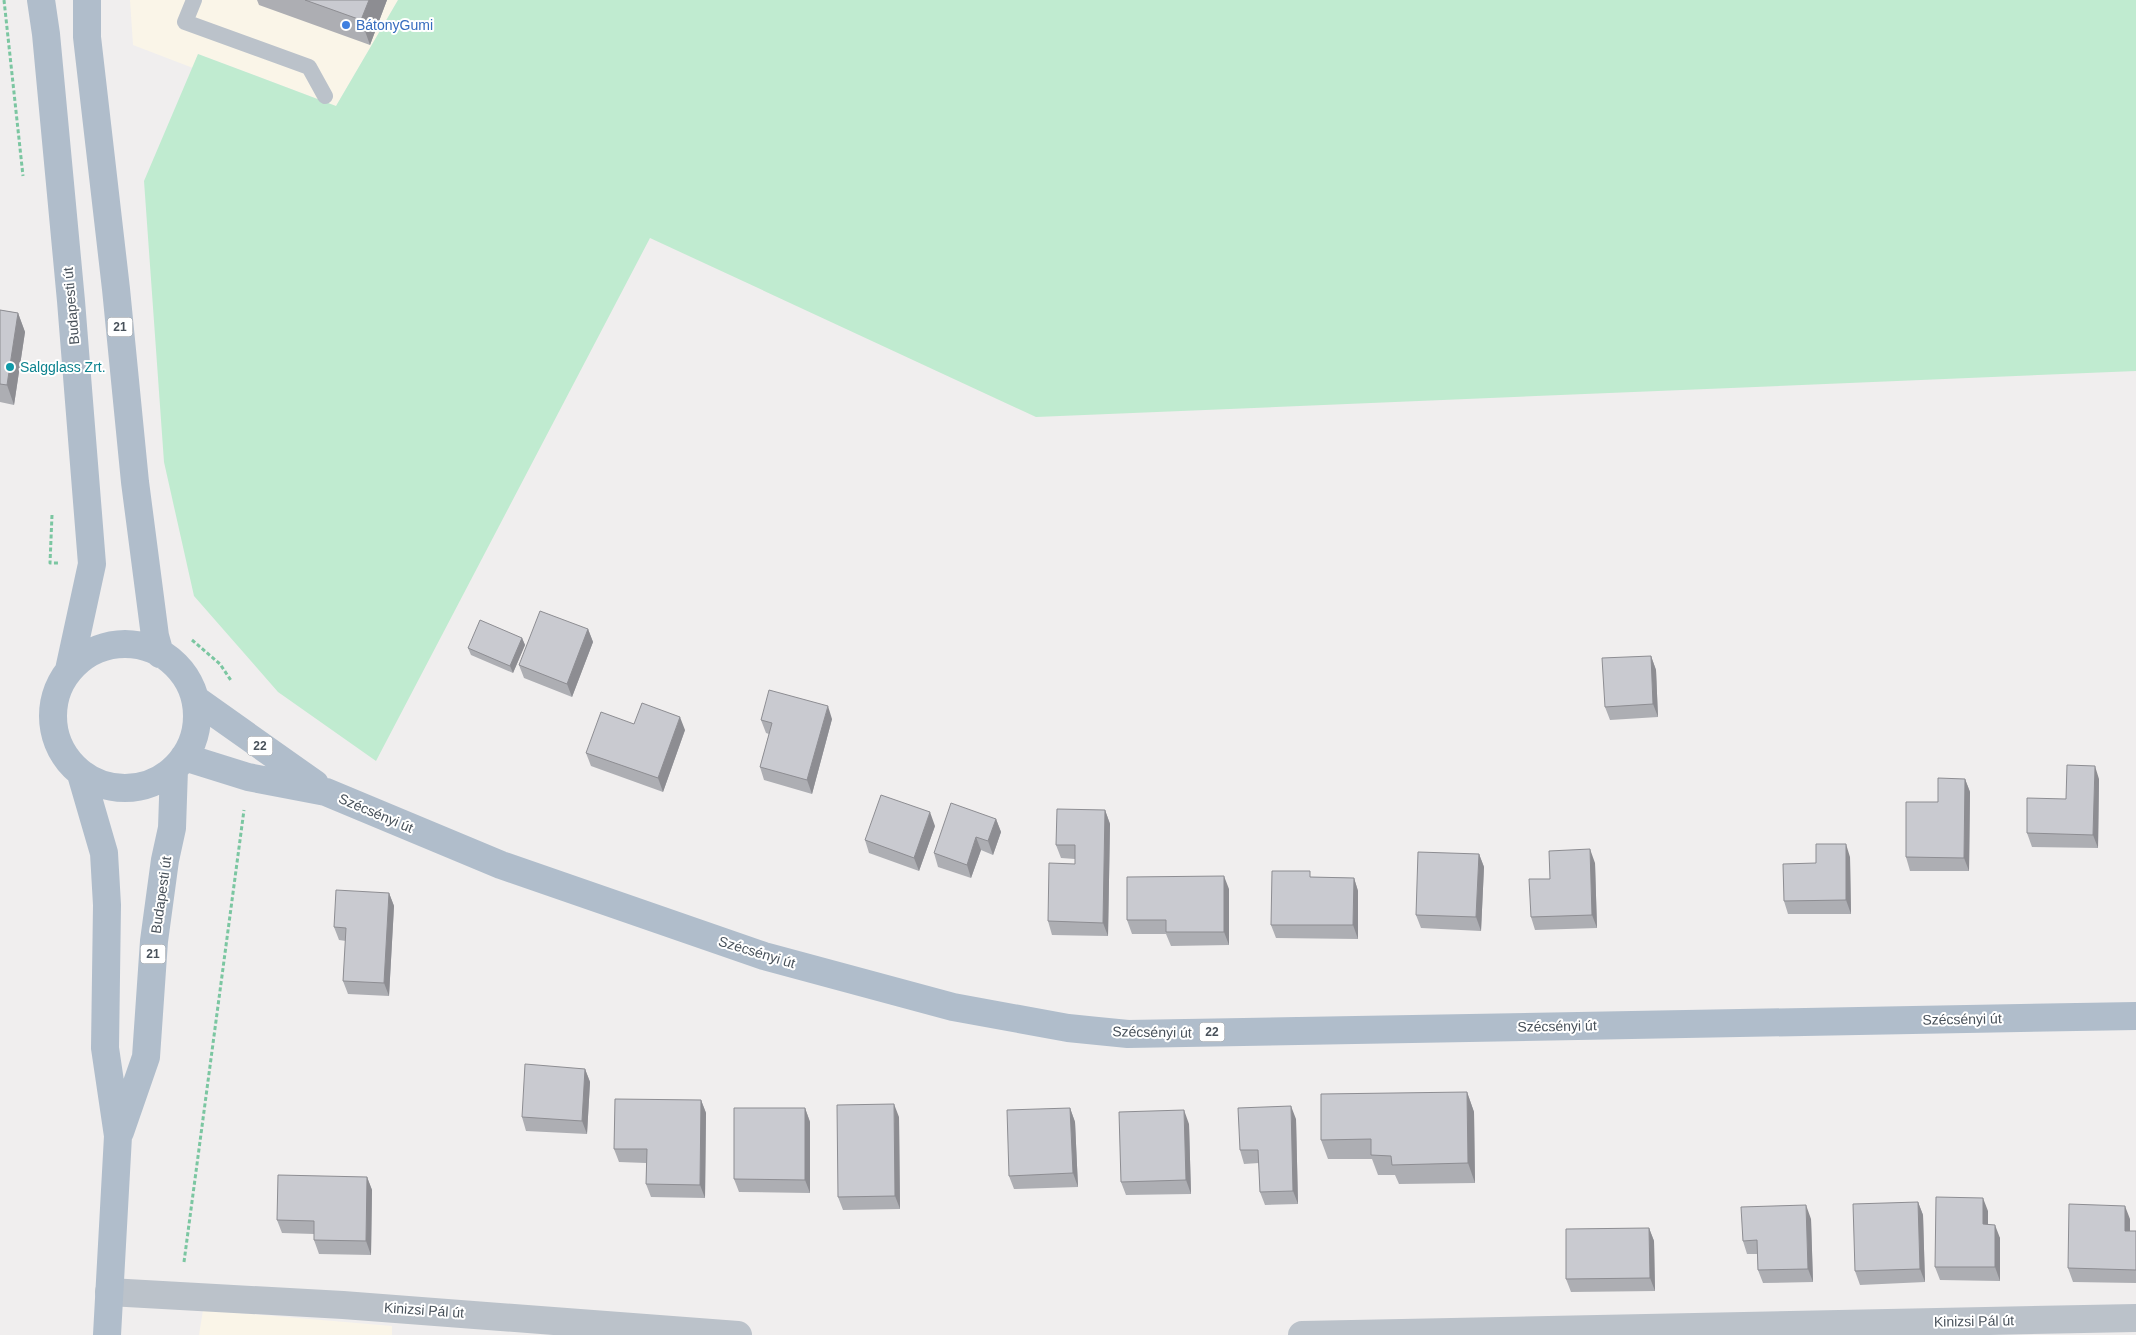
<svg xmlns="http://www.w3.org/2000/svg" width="2136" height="1335" viewBox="0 0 2136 1335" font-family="Helvetica,sans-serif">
	<rect width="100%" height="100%" fill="#f0eeee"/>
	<!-- commercial -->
	<path fill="#faf5e8" d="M130,0H398L336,106L198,54L193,68L133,45Z
		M203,1310L392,1326V1335H199Z"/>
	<!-- green -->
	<path fill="#c0ebd0" d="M398,0H2136V371L1036,417L650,238L376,761L278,692L194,596L164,462L144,181L198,54L336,106Z"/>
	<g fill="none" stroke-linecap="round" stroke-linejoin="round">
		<!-- path -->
		<path stroke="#7bc6a1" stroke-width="3" stroke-dasharray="4 2.5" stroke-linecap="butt" d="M4,0L23,176
			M52,515L50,563H58
			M192,640L220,664L232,682
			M184,1262L244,810"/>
		<!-- service -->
		<path stroke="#bbc2ca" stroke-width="16" d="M194,0L185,22L309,67L325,96"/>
		<!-- minor -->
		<path stroke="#bbc2ca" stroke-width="28" d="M109,1292L343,1305L738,1335
			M1302,1335L2136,1318"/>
		<!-- primary -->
		<path stroke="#b0bdcb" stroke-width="28" d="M41,0L46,34L71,301L92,564L69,670
			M87,0V37L116,289L135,482L155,636L160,654
			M53 716a72 72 0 1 1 144 0a72 72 0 1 1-144 0Z
			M195,699L315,784
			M184,757L248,777L326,792L501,865L764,956L953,1007L1068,1028L1128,1034L2136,1016
			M81,774L104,853L107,905L105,1048L118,1136L107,1335
			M120,1132L146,1057L154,941L165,860L172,828L174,769"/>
	</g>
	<!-- wall -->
	<path fill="#adaeb3" d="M257,0H387L370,45L259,5Z
		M0,310L18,313L25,332L14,405L0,402Z
		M588,629L593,642L572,697L524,678L519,665Z
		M522,638L525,645L513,673L471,655L468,648Z
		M1651,656L1656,670L1658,717L1610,720L1605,707Z
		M832,719L812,794L764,780L760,767L769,734L766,733L761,720Z
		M634,724L685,730L663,792L591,766L586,753Z
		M1965,779L1970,792L1969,871H1910L1906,857L1938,802Z
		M2099,779L2098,848L2032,847L2027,833Z
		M1105,810L1110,824L1108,936L1052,935L1048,921L1075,864V859L1061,858L1056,845Z
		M996,819L1001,832L993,855L981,850L971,878L938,867L934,853Z
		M935,826L919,871L869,853L865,840Z
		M1479,854L1484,867L1481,931L1421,928L1416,915Z
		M1850,857L1851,914H1788L1784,901L1816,863Z
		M1595,863L1597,928L1535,930L1531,917Z
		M1312,877L1354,878L1358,891V939L1276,938L1271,925Z
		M1229,889V945L1171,946L1166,934H1132L1127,920Z
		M389,893L394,906L389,996L348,994L343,981L346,941L339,940L334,927Z
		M585,1069L590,1082L587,1134L526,1131L522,1117Z
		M1467,1092L1474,1112L1475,1183L1399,1184L1395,1175H1378L1372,1159H1328L1321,1140Z
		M701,1100L706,1113L705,1198L651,1197L646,1184V1163L619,1162L614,1149Z
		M805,1108L810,1122V1193L739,1192L734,1179Z
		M1070,1108L1075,1122L1078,1187L1014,1189L1009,1176Z
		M899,1117L900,1209L843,1210L838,1197Z
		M1296,1119L1298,1204L1265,1205L1260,1192L1259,1163L1244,1164L1240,1150Z
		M1189,1124L1191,1194L1126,1195L1121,1182Z
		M367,1177L372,1190L371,1255L319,1254L314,1240V1234L282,1233L277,1220Z
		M1918,1202L1923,1215L1925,1282L1860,1285L1855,1271Z
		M1988,1211V1224L2000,1238V1281L1940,1280L1935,1267Z
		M1811,1219L1813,1282L1763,1283L1758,1270L1757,1254H1747L1743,1241Z
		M2130,1219V1231H2136V1283L2073,1282L2068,1268Z
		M1649,1228L1654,1241L1655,1291L1571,1292L1566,1279Z"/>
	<!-- shaded-wall -->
	<path fill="#8d8d92" d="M369,0H387L370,45L361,20Z
		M18,313L25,332L14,405L7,385Z
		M588,629L593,642L572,697L567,684Z
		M522,638L525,645L513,673L510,666Z
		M1651,656L1656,670L1658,717L1653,704Z
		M828,706L832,719L812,794L807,780Z
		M680,717L685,730L663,792L658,778Z
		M2095,766L2099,779L2098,848L2093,835Z
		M1965,779L1970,792L1969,871L1964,858Z
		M1105,810L1110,824L1108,936L1103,923Z
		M930,812L935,826L919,871L914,858Z
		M996,819L1001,832L993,855L988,841Z
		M976,837L981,850L971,878L967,865Z
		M1846,844L1850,857L1851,914L1846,900Z
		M1590,849L1595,863L1597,928L1592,915Z
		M1479,854L1484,867L1481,931L1476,917Z
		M1224,876L1229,889V945L1224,932Z
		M1354,878L1358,891V939L1353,925Z
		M389,893L394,906L389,996L384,983Z
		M585,1069L590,1082L587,1134L582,1121Z
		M1467,1092L1474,1112L1475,1183L1468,1163Z
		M701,1100L706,1113L705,1198L700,1185Z
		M894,1104L899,1117L900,1209L895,1196Z
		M1291,1106L1296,1119L1298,1204L1293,1191Z
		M805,1108L810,1122V1193L805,1180Z
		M1070,1108L1075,1122L1078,1187L1073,1173Z
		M1184,1110L1189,1124L1191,1194L1186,1180Z
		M367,1177L372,1190L371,1255L366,1241Z
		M1983,1198L1988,1211V1238L1983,1224Z
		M1918,1202L1923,1215L1925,1282L1920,1269Z
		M1806,1205L1811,1219L1813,1282L1808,1269Z
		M2125,1206L2130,1219V1244L2125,1231Z
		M1995,1225L2000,1238V1281L1995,1267Z
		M1649,1228L1654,1241L1655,1291L1650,1278Z"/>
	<!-- building -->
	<path fill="#c9cad0" stroke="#8d8d92" d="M305,0H369L361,20Z
		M0,310L18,313L7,385L0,384Z
		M540,611L588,629L567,684L519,665Z
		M480,620L522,638L510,666L468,648Z
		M1651,656L1653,704L1605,707L1602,658Z
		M769,690L828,706L807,780L760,767L772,723L761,720Z
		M642,703L680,717L658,778L586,753L601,712L634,724Z
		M2067,765L2095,766L2093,835L2027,833V798L2066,799Z
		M1938,778L1965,779L1964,858L1906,857V802H1938Z
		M881,795L930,812L914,858L865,840Z
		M951,803L996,819L988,841L976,837L967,865L934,853Z
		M1057,809L1105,810L1103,923L1048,921L1049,863L1075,864V845H1056Z
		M1816,844H1846V900L1784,901L1783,864L1816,863Z
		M1590,849L1592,915L1531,917L1529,879H1550L1549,851Z
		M1418,852L1479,854L1476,917L1416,915Z
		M1272,871H1310V877L1354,878L1353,925H1271Z
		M1224,876V932H1166V920H1127V877Z
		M336,890L389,893L384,983L343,981L346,928L334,927Z
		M525,1064L585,1069L582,1121L522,1117Z
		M1467,1092L1468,1163L1392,1165L1391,1156L1371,1155V1139L1321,1140V1094Z
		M615,1099L701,1100L700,1185L646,1184L647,1149H614Z
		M894,1104L895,1196L838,1197L837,1105Z
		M1291,1106L1293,1191L1260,1192L1258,1150H1240L1238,1108Z
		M734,1108H805V1180L734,1179Z
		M1070,1108L1073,1173L1009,1176L1007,1110Z
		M1184,1110L1186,1180L1121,1182L1119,1112Z
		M278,1175L367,1177L366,1241L314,1240V1221L277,1220Z
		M1936,1197L1983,1198V1224L1995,1225V1267H1935Z
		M1918,1202L1920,1269L1855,1271L1853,1204Z
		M2069,1204L2125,1206V1231H2136V1270L2068,1268Z
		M1806,1205L1808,1269L1758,1270L1757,1240L1743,1241L1741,1207Z
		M1649,1228L1650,1278L1566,1279V1229Z"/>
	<!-- markers -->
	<circle fill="#3f7fe0" stroke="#fff" stroke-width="2" cx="346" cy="25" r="5"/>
	<circle fill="#0f9aa8" stroke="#fff" stroke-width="2" cx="10" cy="367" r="5"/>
	<g text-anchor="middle" stroke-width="4" stroke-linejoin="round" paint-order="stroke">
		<!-- shield labels -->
		<g fill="#fff" stroke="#7f858c" stroke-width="1">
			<rect x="107.5" y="317.5" width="25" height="19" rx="4"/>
			<rect x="247.5" y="736.5" width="25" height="19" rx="4"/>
			<rect x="140.5" y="944.5" width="25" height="19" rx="4"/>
			<rect x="1199.5" y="1022.5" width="25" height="19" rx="4"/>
		</g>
		<g font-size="12" font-weight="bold" fill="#48515a">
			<text x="120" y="331">21</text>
			<text x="260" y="750">22</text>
			<text x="153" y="958">21</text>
			<text x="1212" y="1036">22</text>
		</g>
		<!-- shop labels -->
		<g font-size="14" fill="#366cbe" stroke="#fff" text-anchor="start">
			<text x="356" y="30">BátonyGumi</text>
		</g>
		<!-- street labels -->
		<g font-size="14" fill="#48515a" stroke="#fff">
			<text transform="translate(71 306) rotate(-95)" y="5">Budapesti út</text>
			<text transform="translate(376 813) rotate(23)" y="5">Szécsényi út</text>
			<text transform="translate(161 895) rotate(-82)" y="5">Budapesti út</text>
			<text transform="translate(757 952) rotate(17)" y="5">Szécsényi út</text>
			<text transform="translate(1962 1019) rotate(-1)" y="5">Szécsényi út</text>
			<text transform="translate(1557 1026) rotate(-1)" y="5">Szécsényi út</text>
			<text transform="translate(1152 1032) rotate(1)" y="5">Szécsényi út</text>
			<text transform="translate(424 1310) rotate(4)" y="5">Kinizsi Pál út</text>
			<text transform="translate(1974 1321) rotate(-1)" y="5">Kinizsi Pál út</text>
		</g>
		<!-- culture labels -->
		<g font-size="14" fill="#0d838f" stroke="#fff" text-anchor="start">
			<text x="20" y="372">Salgglass Zrt.</text>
		</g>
	</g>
</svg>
